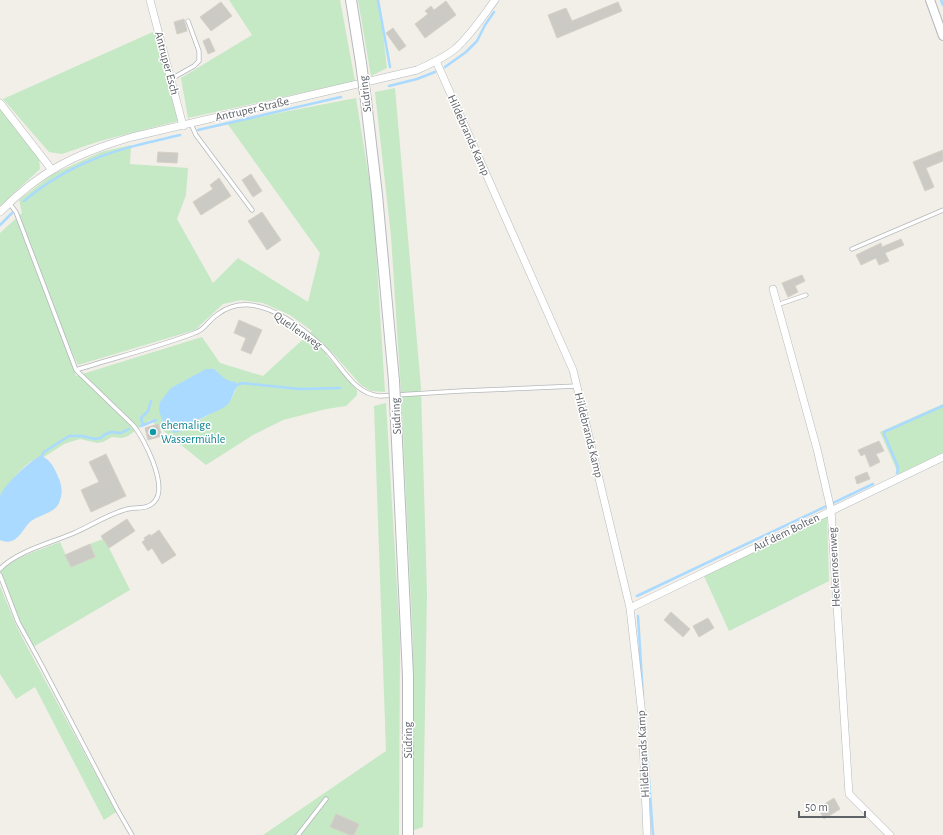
<svg xmlns="http://www.w3.org/2000/svg" width="943" height="835" viewBox="0 0 943 835" font-family="'Alegreya Sans',sans-serif">
	<rect width="100%" height="100%" fill="#f1efe8"/>
	<!-- green -->
	<path fill="#c5e8c5" fill-rule="evenodd" d="M229,0H340L355,81L188,118L181,78L252,35Z
		M358,0H379L387,68L371,76Z
		M155,31L178,121L100,141L62,154L49,152L3,99Z
		M395,88L421,388L427,593L423,827L411,831L413,643L401,391L391,236L375,92Z
		M356,98L373,203L385,392L371,391L361,385L330,350L326,355L357,390V395L346,406L326,409L283,420L253,435L206,465L150,420L128,436L122,438L112,437L103,442L97,443L80,439L64,444L44,457C29,455 8,485 0,496V233L22,213L19,200L53,174L101,152L131,145L130,164L188,168L186,195L177,219L213,283L238,258L308,302L320,253L227,123ZM241,300L263,303L290,315L312,331L263,376L220,363L202,337L76,376L70,348L78,365L195,330L223,304ZM218,373C223,380 227,382 236,382L237,387L231,400L186,429L183,381Z
		M0,108L39,159L40,169L0,206Z
		M386,403L400,638L399,835H263L386,751L374,406Z
		M943,404V454L899,475L880,432Z
		M827,516L829,581L729,631L704,576Z
		M103,539L109,548L130,590L33,647L17,616L0,571V567L28,554L60,542L71,567L95,557L90,544Z
		M0,586L16,625L25,643L116,812L104,820L35,687L16,699L0,674Z"/>
	<!-- water -->
	<path fill="#aadaff" d="M206,369H214C222,376 225,381 236,382L237,387C233,392 232,401 227,405C220,411 211,413 204,417C194,422 186,430 175,433L164,426L159,410L160,402L171,388Z
		M40,456C47,457 52,464 55,470C60,480 64,489 60,500C57,513 41,514 31,521C24,527 21,537 12,541C8,542 4,542 0,540C0,531 0,502 0,496C4,485 30,461 40,456Z"/>
	<g fill="none" stroke-linecap="round" stroke-linejoin="round">
		<!-- stream -->
		<path stroke="#aadaff" stroke-width="2.5" d="M378,0L390,67
			M941,0L943,5
			M445,67L466,52L477,41L485,25L494,12
			M389,86L417,79L435,72
			M198,130L341,97
			M24,201C74,159 119,149 180,135
			M0,225L12,213
			M234,386L242,383L299,389L340,388
			M143,425L141,418L148,411L151,401
			M141,426L156,420
			M40,459L44,452L69,436H82L95,439L101,438L104,435L111,432L121,433L129,429
			M897,473L898,467L884,434V432L943,406
			M637,596L873,484
			M638,616L643,697
			M646,738L653,835"/>
	</g>
	<!-- building -->
	<path fill="#cccac5" stroke="#d6d1c6" d="M446,1L456,15L425,38L415,24L428,14L425,11L431,6L434,10Z
		M221,2L232,16L211,31L200,17Z
		M618,2L622,11L557,38L548,15L566,8L572,21Z
		M184,19L187,31L177,34L174,22Z
		M393,28L406,46L399,51L386,33Z
		M209,38L215,51L208,54L203,41Z
		M943,150V161L926,168L934,187L925,191L913,162Z
		M158,152L178,153L177,163L157,162Z
		M251,174L262,191L253,197L242,180Z
		M219,178L231,196L201,215L193,202L213,189L210,185Z
		M262,212L281,240L267,250L248,221Z
		M901,239L904,245L885,253L889,261L879,265L876,258L861,265L856,255L881,243L882,247Z
		M802,275L805,281L795,286L798,292L788,297L782,283Z
		M239,320L262,330L251,354L241,350L246,338L234,333Z
		M158,424L162,436L148,440L145,428Z
		M879,441L884,451L876,454L880,462L870,467L865,454L861,456L858,450Z
		M106,454L126,496L91,512L81,490L99,482L89,462Z
		M867,472L870,479L857,484L855,477Z
		M127,519L135,531L109,548L101,536Z
		M159,530L176,555L162,564L152,548L148,551L142,542L145,540L144,538L150,534L151,536Z
		M90,544L95,557L71,567L65,555Z
		M671,612L690,629L683,637L664,620Z
		M708,618L714,628L699,637L693,626Z
		M834,798L840,809L824,819L818,808Z
		M336,814L359,824L354,835H350L330,827Z"/>
	<g fill="none" stroke-linecap="round" stroke-linejoin="round">
		<!-- service casing -->
		<g stroke="#b5b8bc" stroke-width="5">
			<path id="service" d="M171,79L194,66L199,61V51L188,21
				M191,124L196,135L252,210
				M9,203L16,212L76,370C114,358 154,348 192,334C207,329 206,322 218,314C252,288 297,323 322,346C341,363 352,394 380,396L461,391L577,386
				M852,249L943,210
				M777,305L806,295
				M0,569C17,551 51,543 74,533C90,526 107,515 124,510C135,506 147,511 155,501C168,485 144,438 133,425L76,370
				M0,575L18,622L40,662L117,809L132,835
				M298,835L326,799"/>
		</g>
		<!-- minor casing -->
		<g stroke="#b5b8bc" stroke-width="8">
			<path id="minor" d="M150,0L183,126
				M436,61L573,370L630,608L642,715L647,835
				M0,103L52,170
				M0,212C40,171 77,153 132,137L417,70C430,64 444,58 455,49C471,35 483,16 495,0
				M773,289L817,449L831,510L849,794L890,835
				M630,608L943,457"/>
		</g>
		<!-- tertiary casing -->
		<g stroke="#b5b8bc" stroke-width="10">
			<path id="tertiary" d="M930,0L943,36"/>
		</g>
		<!-- secondary casing -->
		<g stroke="#b6babf" stroke-width="12">
			<path id="secondary" d="M351,0L361,63
				M366,101L377,195L394,381
				M396,420L408,676V835"/>
		</g>
		<!-- service -->
		<use href="#service" stroke="#fff" stroke-width="3.5"/>
		<!-- minor -->
		<use href="#minor" stroke="#fff" stroke-width="7"/>
		<!-- tertiary -->
		<use href="#tertiary" stroke="#fff" stroke-width="8"/>
		<!-- secondary -->
		<use href="#secondary" stroke="#fff" stroke-width="10"/>
		<!-- secondary-bridge casing -->
		<g stroke="#b6babf" stroke-width="12" stroke-linecap="butt">
			<path id="secondary-bridge" d="M361,63L366,101
				M394,381L396,420"/>
		</g>
		<!-- secondary-bridge -->
		<use href="#secondary-bridge" stroke="#fff" stroke-width="10"/>
	</g>
	<!-- markers -->
	<circle fill="#0f9aa8" stroke="#fff" stroke-width="1.5" cx="153" cy="432" r="4"/>
	<g text-anchor="middle" stroke-width="3" stroke-linejoin="round" paint-order="stroke">
		<!-- street labels -->
		<g font-size="12" fill="#5f6368" stroke="#fff">
			<text transform="translate(167 63) rotate(75)" y="4">Antruper Esch</text>
			<text transform="translate(365 94) rotate(-97)" y="4">Südring</text>
			<text transform="translate(252 109) rotate(-13)" y="4">Antruper Straße</text>
			<text transform="translate(469 135) rotate(66)" y="4">Hildebrands Kamp</text>
			<text transform="translate(298 330) rotate(35)" y="4">Quellenweg</text>
			<text transform="translate(396 416) rotate(-93)" y="4">Südring</text>
			<text transform="translate(589 435) rotate(76)" y="4">Hildebrands Kamp</text>
			<text transform="translate(786 532) rotate(-26)" y="4">Auf dem Bolten</text>
			<text transform="translate(834 567) rotate(-93)" y="4">Heckenrosenweg</text>
			<text transform="translate(408 740) rotate(-90)" y="4">Südring</text>
			<text transform="translate(643 754) rotate(-93)" y="4">Hildebrands Kamp</text>
		</g>
		<!-- culture labels -->
		<g font-size="12" fill="#0d838f" stroke="#fff" text-anchor="start">
			<text x="161" y="429">ehemalige<tspan x="161" dy="14">Wassermühle</tspan></text>
		</g>
	</g>
	<!-- scale -->
	<path d="M799 811v6h66v-6" fill="none" stroke="#5f6368" stroke-width="2"/>
	<text x="805" y="811" font-size="12" fill="#5f6368" stroke="#ffffff" stroke-width="3" paint-order="stroke">50 m</text>
</svg>
